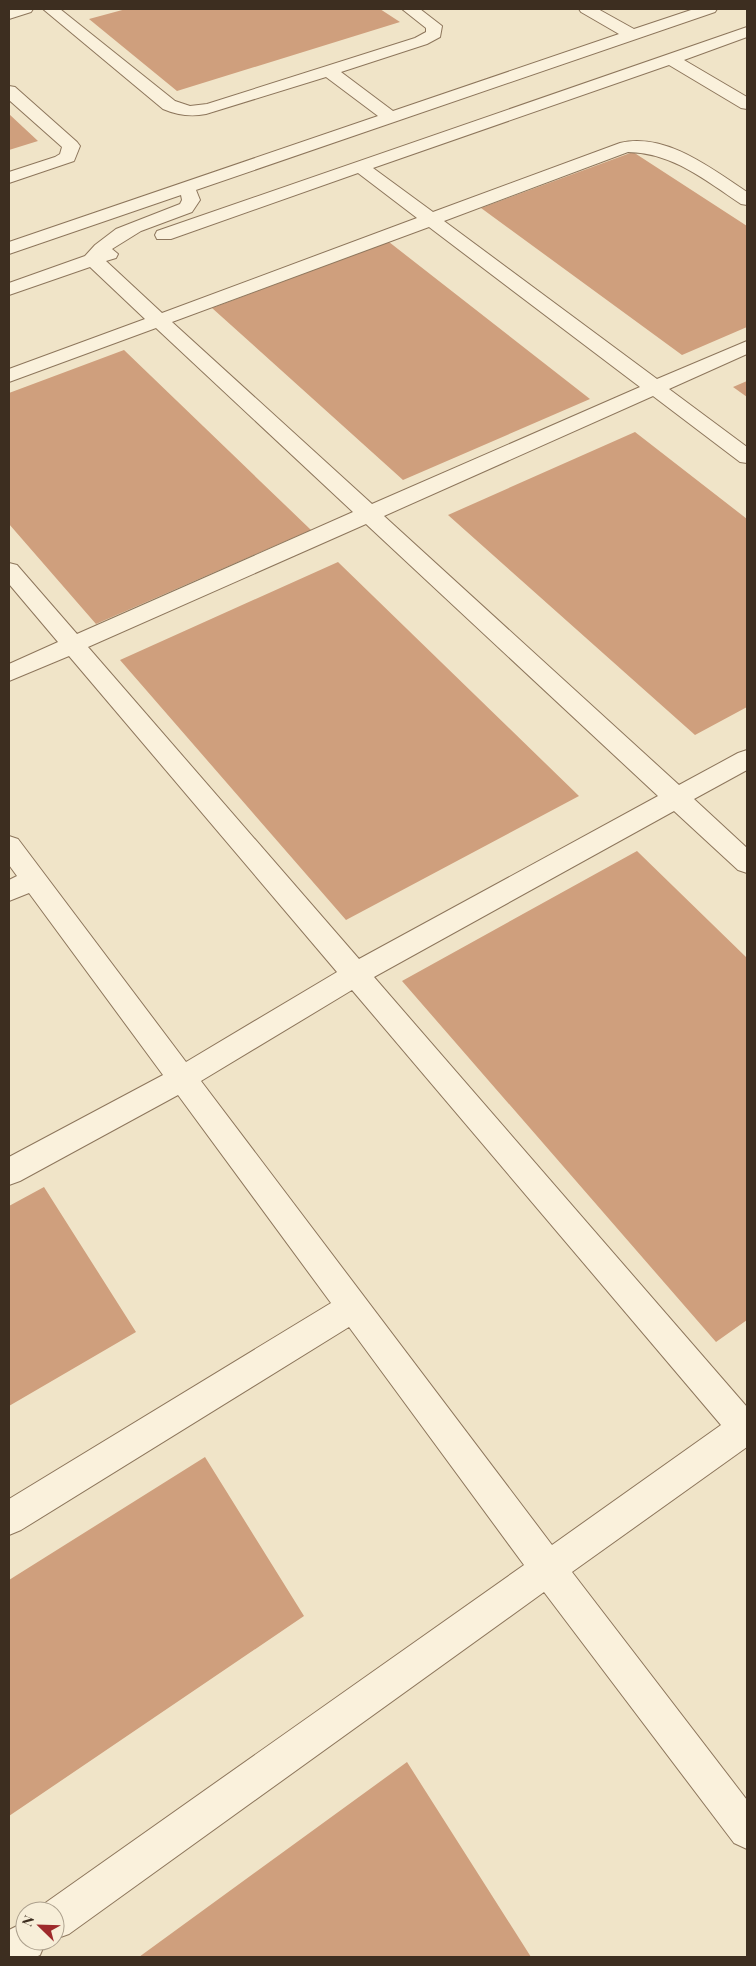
<svg xmlns="http://www.w3.org/2000/svg" width="756" height="1966" viewBox="0 0 756 1966" font-family="'Playfair Display',serif">
	<rect width="100%" height="100%" fill="#f0e4c8"/>
	<!-- building -->
	<path fill="#cf9f7d" d="M126,9H380L400,22L177,91L89,19Z
		M9,114L38,141L9,150Z
		M633,152L747,226V327L682,355L481,208Z
		M389,242L590,399L403,480L212,308Z
		M124,350L311,530L96,624L9,524V393Z
		M747,381V397L733,387Z
		M635,432L747,519V707L695,735L448,515Z
		M338,562L579,796L346,920L120,660Z
		M637,851L747,958V1320L716,1342L402,981Z
		M44,1187L136,1332L9,1406V1206Z
		M205,1457L304,1616L9,1816V1580Z
		M407,1762L531,1957H139Z"/>
	<g fill="none" stroke-linecap="round" stroke-linejoin="round">
		<!-- minor casing -->
		<g stroke="#8d765c" stroke-width="2">
			<path id="minor" d="M9,9H33L31,12L9,19Z
				M43,9H60L175,101L190,106L207,104L415,38L426,32V28L402,9H420L442,26L440,37L427,44L341,72L393,111L619,34L581,12L579,9H598L634,29L694,9H717L715,12L196,190L200,200L192,212L141,231L112,249L118,254L116,258L106,261L162,313L417,218L358,173L171,239H157L155,235L157,231L747,27V37L684,60L747,97V109L741,108L669,65L373,168L433,212L620,143C666,132 712,169 747,192V205L741,204C705,180 673,153 628,152L444,221L657,379L747,341V354L669,389L747,447V463L740,462L653,396L384,516L679,785L738,753L747,750V770L694,799L747,848V873L738,870L674,811L374,977L747,1407V1447L572,1572L747,1800V1849L734,1843L544,1592L69,1934L55,1939V1911H39L41,1906L524,1565L349,1327L21,1530L9,1535V1499L331,1303L178,1095L20,1181L9,1185V1157L163,1075L29,893L9,901V880L17,876L9,865V836L18,839L186,1062L337,972L69,656L9,681V664L58,642L9,584V563L17,565L77,634L353,512L156,328L9,382V369L145,319L90,267L9,295V283L85,256L95,245L116,229L180,204L182,200L181,195L9,254V242L378,116L326,77L206,114C191,117 177,115 163,109ZM429,227L640,387L372,504L172,322ZM366,524L658,796L359,959L88,647ZM352,990L721,1425L552,1545L201,1081Z
				M9,86L15,87L77,142L80,146L74,161L9,183V172L55,157L60,154L62,147L9,100Z
				M25,1922V1941H46L40,1955L36,1957H9V1930Z"/>
		</g>
		<!-- minor -->
		<use href="#minor" fill="#faf1dc" fill-rule="evenodd"/>
	</g>
	<!-- border -->
	<rect width="756" height="1966" fill="none" stroke="#3d2e20" stroke-width="20"/>
	<!-- north arrow -->
	<g transform="translate(40 1926) rotate(293)"><circle r="24" fill="#f7eed8" stroke="#ada18e"/>
	<path d="M0-4L9 19L0 12L-9 19Z" fill="#9e2a2b"/>
	<text y="-8" font-size="14" font-weight="bold" text-anchor="middle" fill="#3d2e20">N</text>
	</g>
</svg>
